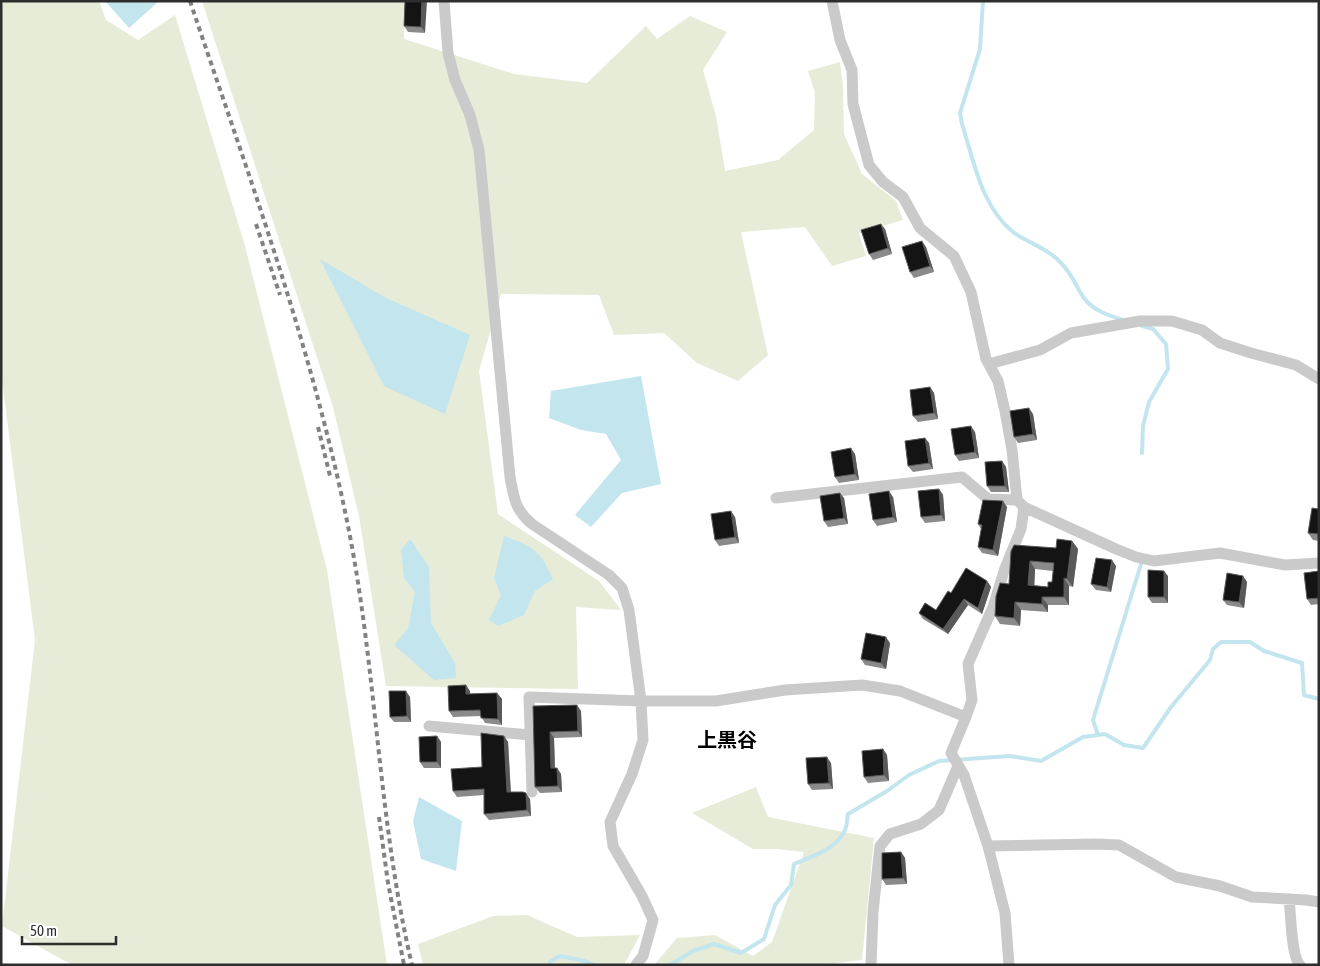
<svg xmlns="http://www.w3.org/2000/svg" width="1320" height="966" viewBox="0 0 1320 966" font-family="'Asap Condensed','Noto Sans JP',sans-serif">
	<rect width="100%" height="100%" fill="#fff"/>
	<!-- green -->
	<path fill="#e6ecd8" d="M1,1H99L106,20L138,40L175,15L245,246L327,570L387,965H72L2,926L35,640L1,372Z
		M202,1H405L404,39L514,74L587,83L646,26L657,39L690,16L727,32L703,70L716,116L725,171L778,160L814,130L815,93L808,71L840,62L843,88L844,134L862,174L896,201L903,220L859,233L866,256L832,266L805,227L741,232L768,355L738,381L697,363L664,333L614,335L599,295L501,294L479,371L498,514L599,581L621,610L576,607L578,689L386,686L359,516L333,407Z
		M756,787L768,817L874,838L862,960L819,965H654L677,938L715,935L753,956L772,942L804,852L777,849H753L692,813Z
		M527,915L577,937L640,935L624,965H423L418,944L493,916Z"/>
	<!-- water -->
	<path fill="#c2e5ee" d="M105,1H159L129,28Z
		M320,259L386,298L470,335L445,414L384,386Z
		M641,376L661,484L622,493L591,527L575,515L621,460L606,434L581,430L549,418L551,391Z
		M504,536C533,546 540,550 553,579L535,591L524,615L498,626L489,620L501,595L494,578Z
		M410,539L429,567L431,623L455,663L456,678L434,680L394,645L408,628L415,592L404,578L401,550Z
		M419,797L462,821L456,871L421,859L413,821Z"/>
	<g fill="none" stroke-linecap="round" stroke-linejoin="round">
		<!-- stream -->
		<path stroke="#c2e5ee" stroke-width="4" d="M983,1L980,49L960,113L962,124C974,161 981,206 1013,232C1028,243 1049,249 1061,263C1073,275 1075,285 1084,298C1092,310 1110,316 1123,320
			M1142,453L1143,426L1149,402L1168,369L1166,344L1153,329L1142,326
			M1098,735L1093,720L1141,564
			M549,965L550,962L560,956L585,961L594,965
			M670,965L693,951L714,944L741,953L764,939L775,905L791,885L794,864C811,857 837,849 845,830C847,826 847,819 848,814L887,791L909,775L939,761L1010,756L1041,761L1083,737L1105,734L1124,745L1143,748L1171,707L1210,660L1213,649L1221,642H1250L1264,651L1302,663L1304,695L1319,699"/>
		<!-- minor -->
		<path stroke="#cacaca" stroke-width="11" d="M444,1L448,53L455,80L470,115L479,150L510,477C514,498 515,510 532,524L609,575L622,588L629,610L641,701L643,740L632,774L610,822L613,846L642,896L653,920L643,956L636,965
			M832,1L840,40L852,70L853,104L869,165L883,182L903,197L920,228L954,256L971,292L986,359L998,381L1005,411L1012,450L1017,500L1024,507L1116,549L1136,557L1154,561L1220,553L1285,565L1319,563
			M989,364L1040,350L1071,333L1140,321H1172L1202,330L1220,343L1251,353L1296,365L1319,379
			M776,498L962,477L988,499L1017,500
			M429,726L530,735
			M532,792L529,697L641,701H716L785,690L862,685L900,691L966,717
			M988,846L1095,844L1119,845L1176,877L1220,886L1252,897L1306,900L1319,902
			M1289,899C1291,913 1291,957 1300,965
			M871,965L873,912L880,846L890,834L921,824L939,810L958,766
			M1009,965L1005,913L988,846L964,775L951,753L966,717L972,700L968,664L993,607L1005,568L1021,529L1024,507"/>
		<!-- rail -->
		<path stroke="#828282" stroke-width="4" stroke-dasharray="5 4" stroke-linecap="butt" d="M190,1C248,174 312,347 348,526C377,671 378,821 412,965
			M256,224L280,295
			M318,427L330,476
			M379,817L388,883L404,965"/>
	</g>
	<!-- wall -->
	<path fill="#8a8a8a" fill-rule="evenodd" d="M405,1L425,33L408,32L404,26Z
		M885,229L892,254L873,260L869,254Z
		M926,247L934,272L914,278L910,272Z
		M930,387L934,393L938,419L918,422L913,416Z
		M1033,414L1037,440L1018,443L1014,437Z
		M975,432L979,458L959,461L955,455Z
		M925,438L929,443L933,469L913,472L908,466Z
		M855,454L859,480L839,483L835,477Z
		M1002,461L1006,467L1009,492H991L987,486Z
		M939,489L943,495L945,521L925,523L921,517Z
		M893,497L897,522L877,526L873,520Z
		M844,498L848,524L828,527L824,521Z
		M1319,506V541L1313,540L1308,533L1318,509Z
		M1007,507L998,556L982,553L978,547L981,529L978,524Z
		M735,517L739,543L719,546L715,540Z
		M1072,541L1078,549L1073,587L1069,586V605H1048V612L1021,610L1020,626L1000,624L995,616L1009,584L1014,545L1056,548ZM1035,569L1053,571L1052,582L1048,587L1034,586Z
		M1116,566L1111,592L1096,590L1091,584Z
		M1319,571V604L1311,605L1307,599Z
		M1168,576V603H1152L1148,597Z
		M1243,576L1247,582L1244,608L1227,605L1223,600Z
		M987,581L991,587L982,614L968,605L948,634L923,619L919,613L936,610L951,593Z
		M890,643L886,669L865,665L861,659Z
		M470,691V694L497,693L502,699V725L485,723L481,716L453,717L449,711Z
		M410,697L411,722H394L390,717Z
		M533,706L581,711L582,737L554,738L555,768H557L561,774L562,792L540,793L535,787Z
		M437,736L441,742V768H424L420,762Z
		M504,736L508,742L511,792L530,799L531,816L489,820L484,814V795L457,797L453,791L482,767Z
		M883,749L887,755L889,781L868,783L864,777Z
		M831,763L833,789L812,790L808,784Z
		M901,852L905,858L907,884L886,885L882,879Z"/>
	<!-- shaded-wall -->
	<path fill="#5a5a5a" d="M422,1H427L425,33L421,27Z
		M881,224L885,229L892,254L888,248Z
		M922,241L926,247L934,272L930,266Z
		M930,387L934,393L938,419L934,413Z
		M1029,408L1033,414L1037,440L1033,434Z
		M971,426L975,432L979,458L975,452Z
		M925,438L929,443L933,469L929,463Z
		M851,448L855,454L859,480L855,474Z
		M1002,461L1006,467L1009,492L1005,486Z
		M939,489L943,495L945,521L941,515Z
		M889,491L893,497L897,522L893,517Z
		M840,493L844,498L848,524L844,518Z
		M1003,501L1007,507L998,556L993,550Z
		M731,511L735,517L739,543L735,537Z
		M1072,541L1078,549L1073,587L1067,579Z
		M1112,560L1116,566L1111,592L1107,587Z
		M1030,561L1035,569L1034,593L1028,585Z
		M1164,571L1168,576V603L1164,597Z
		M1243,576L1247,582L1244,608L1239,602Z
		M1064,578L1069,586V605L1064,597Z
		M987,581L991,587L982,614L978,608Z
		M1042,597L1048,605V612L1042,604Z
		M964,599L968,605L948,634L943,629Z
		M1015,602L1021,610L1020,626L1014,618Z
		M886,637L890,643L886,669L881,663Z
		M466,685L470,691V700L466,694Z
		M406,691L410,697L411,722L407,716Z
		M497,693L502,699V725L498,719Z
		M577,705L581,711L582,737L578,731Z
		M550,732L554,738L555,774L551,768Z
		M437,736L441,742V768L437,762Z
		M504,736L508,742L511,798L507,792Z
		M883,749L887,755L889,781L884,775Z
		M827,757L831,763L833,789L829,783Z
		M557,768L561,774L562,792L558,786Z
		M526,793L530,799L531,816L527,810Z
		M901,852L905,858L907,884L903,878Z"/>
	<!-- building -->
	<path fill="#141414" stroke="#5a5a5a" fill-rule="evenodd" d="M405,1H422L421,27L404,26Z
		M881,224L888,248L869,254L861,230Z
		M922,241L930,266L910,272L902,247Z
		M930,387L934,413L913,416L910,390Z
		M1029,408L1033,434L1014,437L1010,411Z
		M971,426L975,452L955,455L951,429Z
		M925,438L929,463L908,466L905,441Z
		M851,448L855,474L835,477L831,452Z
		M1002,461L1005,486H987L985,462Z
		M939,489L941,515L921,517L918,491Z
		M889,491L893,517L873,520L869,494Z
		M840,493L844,518L824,521L820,496Z
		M983,500L1003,501L993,550L978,547L982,525L978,524Z
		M1319,506V534L1308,533L1312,508L1318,509Z
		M731,511L735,537L715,540L711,514Z
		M1057,539L1072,541L1067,579L1064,578V597H1042V604L1015,602L1014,618L995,616L996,596L1000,583L1009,584L1011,551L1014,545L1056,548ZM1030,561L1054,563L1052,582H1048V587L1028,585Z
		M1096,558L1112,560L1107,587L1091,584Z
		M966,568L987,581L978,608L964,599L943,629L919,613L925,603L936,610L948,591L951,593Z
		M1148,570L1164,571V597H1148Z
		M1319,571V598L1307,599L1304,573Z
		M1227,573L1243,576L1239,602L1223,600Z
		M866,633L886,637L881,663L861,659Z
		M466,685V694L497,693L498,719L481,718L480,710L449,711L448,686Z
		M389,691H406L407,716L390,717Z
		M577,705L578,731L550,732L551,768H557L558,786L535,787L533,706Z
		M481,733L504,736L507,792H523L526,793L527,810L484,814V789L453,791L451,769L482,767Z
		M437,736V762H420L419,737Z
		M883,749L884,775L864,777L862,751Z
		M827,757L829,783L808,784L806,758Z
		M901,852L903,878L882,879V853Z"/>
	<g text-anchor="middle" stroke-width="5" stroke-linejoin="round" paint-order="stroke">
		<!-- quarter labels -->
		<g font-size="20" font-weight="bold" fill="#000" stroke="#fff">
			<text x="727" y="747">上黒谷</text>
		</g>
	</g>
	<!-- border -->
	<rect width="1320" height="966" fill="none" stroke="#2d2d2d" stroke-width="5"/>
	<!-- scale -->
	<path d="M22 936v8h94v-8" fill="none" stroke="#2d2d2d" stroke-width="2.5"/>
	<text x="30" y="936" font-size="15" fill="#2d2d2d" stroke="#ffffff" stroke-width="4" paint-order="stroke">50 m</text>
</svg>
